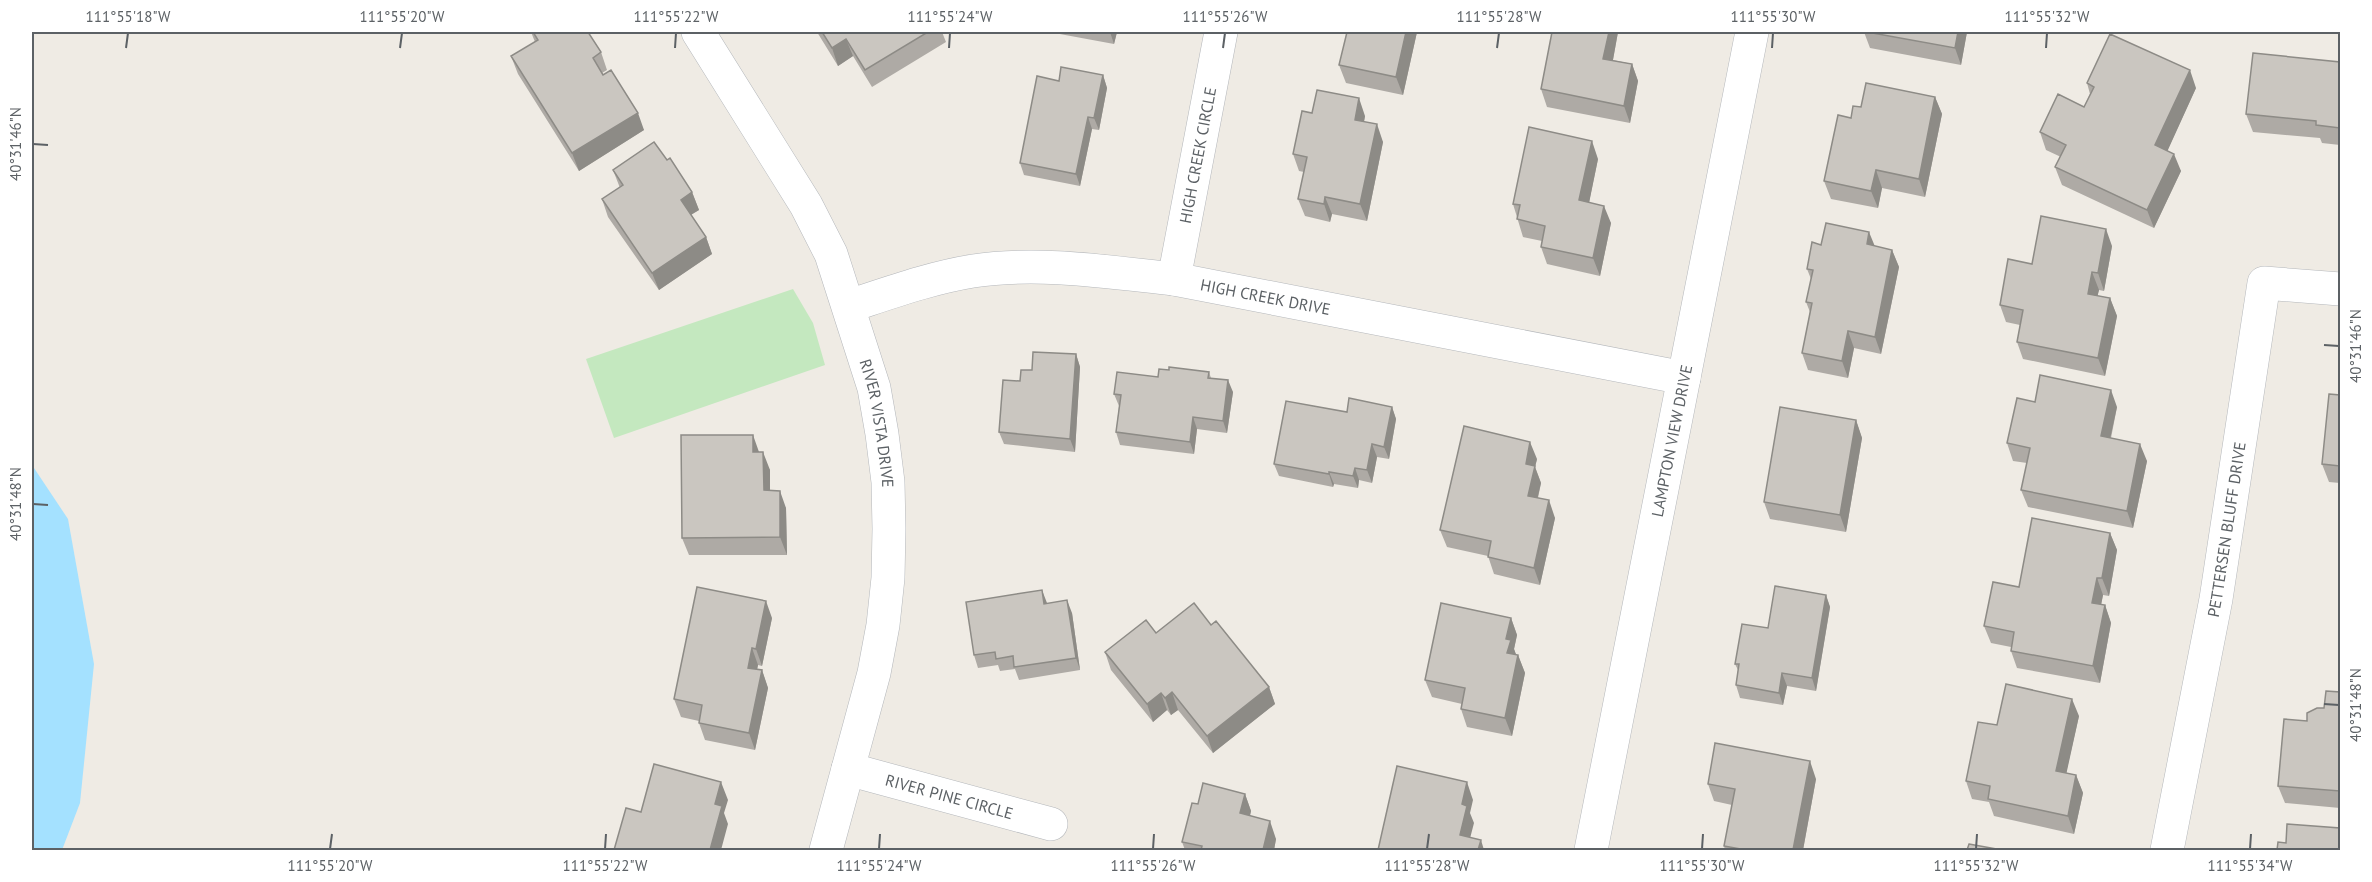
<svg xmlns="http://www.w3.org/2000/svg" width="2372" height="882" viewBox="0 0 2372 882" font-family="'PT Sans',sans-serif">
	<rect width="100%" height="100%" fill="#efebe4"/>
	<!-- green -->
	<path fill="#c4e8bf" d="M793,289L813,323L825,365L614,438L586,359Z"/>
	<!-- water -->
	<path fill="#a4e1ff" d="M32,465L68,519L94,664L80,803L62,850H32Z"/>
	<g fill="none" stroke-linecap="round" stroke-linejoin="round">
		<!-- minor casing -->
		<g stroke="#b4b7bb" stroke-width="34">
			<g id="minor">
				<path id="s1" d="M698,32L806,205L831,254L874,388L882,434L888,482L889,529L888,578L883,625L874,673L826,850"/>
				<path id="s2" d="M1174,279L1221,32"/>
				<path id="s3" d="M849,306C889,293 930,278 973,271C1039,261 1108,272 1174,279L1684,378"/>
				<path id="s4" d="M848,769L1051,824"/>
				<path id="s5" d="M1591,850L1752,32"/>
				<path id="s6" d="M2167,850L2216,599L2264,283L2340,289"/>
			</g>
		</g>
		<!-- minor -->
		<use href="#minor" stroke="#fff" stroke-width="33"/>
	</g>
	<!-- wall -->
	<path fill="#aeaaa5" d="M531,32H588L601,52L607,70L602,73L644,130L579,171L518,74L511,56L535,42Z
		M817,32H942L946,42L872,87L853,56L838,66Z
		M1049,32H1117L1114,44Z
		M1417,32L1403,95L1346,83L1339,65Z
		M1552,32H1618L1613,60L1632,64L1638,81L1630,123L1547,107L1541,89Z
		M1864,32H1967L1961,65L1870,48Z
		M2340,62V145L2322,143L2320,138L2253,132L2246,114Z
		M1103,75L1107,88L1099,130L1092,129L1080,186L1024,175L1020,163L1059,81Z
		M2087,83L2196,88L2167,151L2181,171L2154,228L2062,185L2055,167L2061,157L2046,150L2040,132L2084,107L2090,94Z
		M1935,97L1942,114L1925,197L1882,188L1878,208L1831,199L1824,181L1851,118L1861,107Z
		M1312,113L1365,116L1364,122L1383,142L1367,221L1332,214L1330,222L1305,216L1298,199L1304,172L1299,171L1293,154Z
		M1598,159L1589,202L1611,223L1600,276L1547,264L1541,247L1542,241L1523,237L1513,204Z
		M667,160L692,192L699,210L691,215L706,237L712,254L659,290L608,217L602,199L620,188L613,170Z
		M1821,245L1874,246L1892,250L1899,267L1881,354L1854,348L1848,378L1808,370L1802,353L1810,312L1806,302L1811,279L1807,269Z
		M2112,246L2104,291L2099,290L2097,296L2110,298L2117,316L2105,376L2023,359L2017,342L2020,325L2006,322L2000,305L2032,264Z
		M1076,354L1080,367L1075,452L1004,444L999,432L1020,381L1032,370Z
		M1169,370L1209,372L1211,378L1233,392L1227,433L1197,429L1194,454L1120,445L1116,432L1119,406L1114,394L1158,377Z
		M2340,395V483L2329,482L2322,464Z
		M2035,402L2117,407L2111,438L2147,461L2133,528L2028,507L2021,490L2027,463L2013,461L2007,443Z
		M1392,407L1396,419L1389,459L1377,457L1372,483L1359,480L1358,488L1334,484L1333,487L1279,476L1274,464L1347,412Z
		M1856,420L1862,438L1846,532L1770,519L1764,502Z
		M759,452L770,470V490L786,508L787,555H689L682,538Z
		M1537,459L1535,467L1541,483L1538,498L1555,518L1540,585L1494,574L1488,556L1447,547L1440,530Z
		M2110,533L2117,550L2109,596L2103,595L2101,605H2105L2111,623L2100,683L2017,668L2011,651V647L1991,643L1984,626L2019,587Z
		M1826,595L1830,607L1816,691L1787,686L1783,705L1740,698L1736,685L1738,670L1735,664L1768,628Z
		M1047,603L1072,613L1080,670L1019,680L1015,669L1000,671L998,665L978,668L974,655Z
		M772,618L762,666L758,665L757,669L762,670L768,688L755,750L705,740L699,723V721L681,717L674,699Z
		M1511,618L1517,635L1514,649L1516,655H1518L1525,673L1512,736L1467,727L1461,709L1462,704L1432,697L1425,680Z
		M1211,625L1269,687L1275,704L1213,753L1178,710L1171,715L1167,710L1153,722L1111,670L1105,652L1156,633Z
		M2340,692V808L2285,803L2278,786L2307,721L2324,708Z
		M2079,716L2066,773L2076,775L2083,793L2074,834L1994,816L1989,802L1972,799L1966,781L1997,725Z
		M1816,779L1803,850H1725L1724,846L1732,805L1714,801L1708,784Z
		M1245,794L1251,811L1250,816L1276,839L1274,850H1185L1182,842L1198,804Z"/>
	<!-- shaded-wall -->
	<path fill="#8d8b86" d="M1110,32H1117L1114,44Z
		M1406,32H1417L1403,95L1396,77Z
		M1609,32H1618L1610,76L1603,59Z
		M1958,32H1967L1961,65L1955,48Z
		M846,39L853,56L838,66L832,48Z
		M1632,64L1638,81L1630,123L1624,106Z
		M2190,70L2196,88L2162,163L2155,145Z
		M1103,75L1107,88L1099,130L1094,118Z
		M1935,97L1942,114L1925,197L1919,179Z
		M1359,98L1365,116L1361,137L1355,120Z
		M638,113L644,130L579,171L572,153Z
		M1088,117L1092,129L1080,186L1076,174Z
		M1377,124L1383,142L1367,221L1360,204Z
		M1592,141L1598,159L1586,218L1579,200Z
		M2174,154L2181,171L2154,228L2147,210Z
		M1876,170L1882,188L1878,208L1871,191Z
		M692,192L699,210L687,217L681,200Z
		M1325,197L1332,214L1330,222L1324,204Z
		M1604,206L1611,223L1600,276L1593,258Z
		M2106,229L2112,246L2104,291L2098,273Z
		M1869,232L1876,249L1867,244Z
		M706,237L712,254L659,290L652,273Z
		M1892,250L1899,267L1881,354L1875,337Z
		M2092,272L2099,290L2094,311L2088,294Z
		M2110,298L2117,316L2105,376L2098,358Z
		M1848,331L1854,348L1848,378L1842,361Z
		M1076,354L1080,367L1075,452L1070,439Z
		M1228,380L1233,392L1227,433L1223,421Z
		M2111,390L2117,407L2107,453L2101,436Z
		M1392,407L1396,419L1389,459L1384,447Z
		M1193,417L1197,429L1194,454L1190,442Z
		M1856,420L1862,438L1846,532L1840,515Z
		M753,435L759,452H753Z
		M1530,442L1537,459L1535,467L1541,483L1534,513L1528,496L1526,464Z
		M1372,444L1377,457L1372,483L1367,470Z
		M2140,444L2147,461L2133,528L2127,511Z
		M763,452L770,470V508L764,490Z
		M1355,468L1359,480L1358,488L1353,476Z
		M1329,472L1334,484L1333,487L1329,474Z
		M780,491L786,508L787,555L780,537Z
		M1549,500L1555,518L1540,585L1534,568Z
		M2110,533L2117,550L2109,596L2102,578Z
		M2097,578L2103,595L2098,620L2092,603Z
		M1042,590L1047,603L1049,616L1044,604Z
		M1826,595L1830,607L1816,691L1812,678Z
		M1067,600L1072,613L1080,670L1076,658Z
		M766,601L772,618L762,666L756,649Z
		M2105,605L2111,623L2100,683L2093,666Z
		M1511,618L1517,635L1514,649L1517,657L1507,653L1506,639Z
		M752,648L758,665L754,685L748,668Z
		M1518,655L1525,673L1512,736L1505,718Z
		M762,670L768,688L755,750L749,733Z
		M1782,673L1787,686L1783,705L1779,693Z
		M1269,687L1275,704L1213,753L1207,736Z
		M1172,692L1178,710L1171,715L1165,698Z
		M1161,693L1167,710L1153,722L1147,704Z
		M2072,699L2079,716L2063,789L2056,771Z
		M1810,761L1816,779L1803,850H1793Z
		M2076,775L2083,793L2074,834L2068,816Z
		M721,782L728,800L724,813L728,824L721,850H710L715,804Z
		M1467,782L1473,800L1470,813L1474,823L1467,850L1460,835L1462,804Z
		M1245,794L1251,811L1246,831L1240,813Z
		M1270,821L1276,839L1274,850H1263Z
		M1481,840L1484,850H1478Z"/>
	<!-- building -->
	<path fill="#cac6c0" stroke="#8d8b86" stroke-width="1.5" d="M533,32H588L601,52L593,58L603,75L611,70L638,113L572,153L511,56L538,40Z
		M822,32H928L865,70L846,39L832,48Z
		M1347,32H1406L1396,77L1339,65Z
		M1552,32H1609L1603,59L1632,64L1624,106L1541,89Z
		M1867,32H1958L1955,48Z
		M2110,34L2190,70L2155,145L2174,154L2147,210L2055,167L2066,145L2040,132L2058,94L2084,107L2094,87L2087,83Z
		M2253,53L2340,62V128L2316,125V121L2246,114Z
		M1061,67L1103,75L1094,118L1088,117L1076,174L1020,163L1037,76L1059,81Z
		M1866,83L1935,97L1919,179L1876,170L1871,191L1824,181L1838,115L1851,118L1853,106L1861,107Z
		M1317,90L1359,98L1355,120L1377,124L1360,204L1325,197L1324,204L1298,199L1307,157L1293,154L1302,111L1312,113Z
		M1529,127L1592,141L1579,200L1604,206L1593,258L1541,247L1545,226L1517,219L1520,205L1513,204Z
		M654,142L667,160L670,158L692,192L681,200L706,237L652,273L602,199L623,185L613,170Z
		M2041,216L2106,229L2098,273L2092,272L2088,294L2110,298L2098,358L2017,342L2023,310L2000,305L2008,259L2032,264Z
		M1826,223L1869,232L1867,244L1892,250L1875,337L1848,331L1842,361L1802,353L1812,303L1806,302L1813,270L1807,269L1812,242L1821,245Z
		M1033,352L1076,354L1070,439L999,432L1003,380L1020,381L1021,370H1032Z
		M1169,367L1209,372L1208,378L1228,380L1223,421L1193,417L1190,442L1116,432L1121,395L1114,394L1117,372L1158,377L1159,369L1169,370Z
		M2040,375L2111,390L2101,436L2140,444L2127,511L2021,490L2030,448L2007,443L2017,398L2035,402Z
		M2329,394L2340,395V466L2322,464Z
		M1349,398L1392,407L1384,447L1372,444L1367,470L1355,468L1353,476L1329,472V474L1274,464L1286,401L1347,412Z
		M1780,407L1856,420L1840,515L1764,502Z
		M1464,426L1530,442L1526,464L1535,466L1528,496L1549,500L1534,568L1488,557L1491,541L1440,530Z
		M681,435H753V452H763L764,490L780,491V537L682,538Z
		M2032,518L2110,533L2102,578H2097L2092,603L2105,605L2093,666L2011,651L2014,632L1984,626L1993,582L2019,587Z
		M2340,569V594H2339Z
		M1775,586L1826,595L1812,678L1782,673L1779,693L1736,685L1739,664H1735L1742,624L1768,628Z
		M697,587L766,601L756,649L752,648L748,668L762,670L749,733L699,723L702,705L674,699Z
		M1042,590L1044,604L1067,600L1076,658L1014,667L1013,656L996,659L995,652L974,655L966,602Z
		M1194,603L1211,625L1216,621L1269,687L1207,736L1172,692L1165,698L1161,693L1147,704L1105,652L1146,620L1156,633Z
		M1441,603L1511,618L1506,639L1511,640L1507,653L1518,655L1505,718L1461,709L1465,688L1425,680Z
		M2006,684L2072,699L2056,771L2076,775L2068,816L1988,799L1990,786L1966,781L1978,722L1997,725Z
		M2326,691L2340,692V791L2278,786L2284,719L2307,721V713L2317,708H2324Z
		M1715,743L1810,761L1793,850H1746L1724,846L1735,789L1708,784Z
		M654,764L721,782L715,804L722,806L710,850H614L626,808L641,812Z
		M1397,766L1467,782L1462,804L1467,806L1460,835L1481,840L1478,850H1378Z
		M1203,783L1245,794L1240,813L1270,821L1263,850H1201L1202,846L1182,842L1192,803L1198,804Z
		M2287,824L2340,828V850H2277L2278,842L2286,843Z
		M1969,844L2002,850H1967Z"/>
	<!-- ticks -->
	<path fill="none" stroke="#5c6165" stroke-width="2" d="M126,48L128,33M400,48L402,33M675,48L676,33M949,48L950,33M1223,48L1225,33M1497,48L1499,33M1772,48L1773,33M2046,48L2047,33M33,144L48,145M2324,345L2339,346M33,504L48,505M2324,704L2339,705M330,849L332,834M605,849L606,834M879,849L880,834M1153,849L1154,834M1427,849L1429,834M1702,849L1703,834M1976,849L1977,834M2250,849L2251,834"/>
	<g text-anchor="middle" stroke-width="6" stroke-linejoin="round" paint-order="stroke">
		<!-- street labels -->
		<g font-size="16" fill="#5c6165" stroke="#fff">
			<text dy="6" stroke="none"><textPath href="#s2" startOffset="126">HIGH CREEK CIRCLE</textPath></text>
			<text dy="6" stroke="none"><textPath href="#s3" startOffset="424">HIGH CREEK DRIVE</textPath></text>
			<text dy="6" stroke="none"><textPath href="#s1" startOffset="435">RIVER VISTA DRIVE</textPath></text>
			<text dy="6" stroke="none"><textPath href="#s5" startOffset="417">LAMPTON VIEW DRIVE</textPath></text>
			<text dy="6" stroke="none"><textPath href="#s6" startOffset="326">PETTERSEN BLUFF DRIVE</textPath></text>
			<text dy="6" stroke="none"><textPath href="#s4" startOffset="105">RIVER PINE CIRCLE</textPath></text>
		</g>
	</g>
	<!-- border -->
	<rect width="2372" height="882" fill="none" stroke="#ffffff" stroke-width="66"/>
	<rect x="33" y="33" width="2306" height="816" fill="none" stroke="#5c6165" stroke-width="2"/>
	<g font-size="15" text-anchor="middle" fill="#5c6165">
		<text x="128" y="22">111°55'18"W</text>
		<text x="402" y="22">111°55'20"W</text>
		<text x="676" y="22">111°55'22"W</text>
		<text x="950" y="22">111°55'24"W</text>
		<text x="1225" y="22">111°55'26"W</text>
		<text x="1499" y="22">111°55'28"W</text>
		<text x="1773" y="22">111°55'30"W</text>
		<text x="2047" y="22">111°55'32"W</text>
		<text transform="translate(16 144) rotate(-90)" y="5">40°31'46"N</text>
		<text transform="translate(2356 346) rotate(-90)" y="5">40°31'46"N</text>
		<text transform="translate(16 504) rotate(-90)" y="5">40°31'48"N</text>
		<text transform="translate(2356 705) rotate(-90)" y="5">40°31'48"N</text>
		<text x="330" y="871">111°55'20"W</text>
		<text x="605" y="871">111°55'22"W</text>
		<text x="879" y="871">111°55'24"W</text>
		<text x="1153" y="871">111°55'26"W</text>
		<text x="1427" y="871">111°55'28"W</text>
		<text x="1702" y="871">111°55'30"W</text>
		<text x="1976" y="871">111°55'32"W</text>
		<text x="2250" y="871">111°55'34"W</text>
	</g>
</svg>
